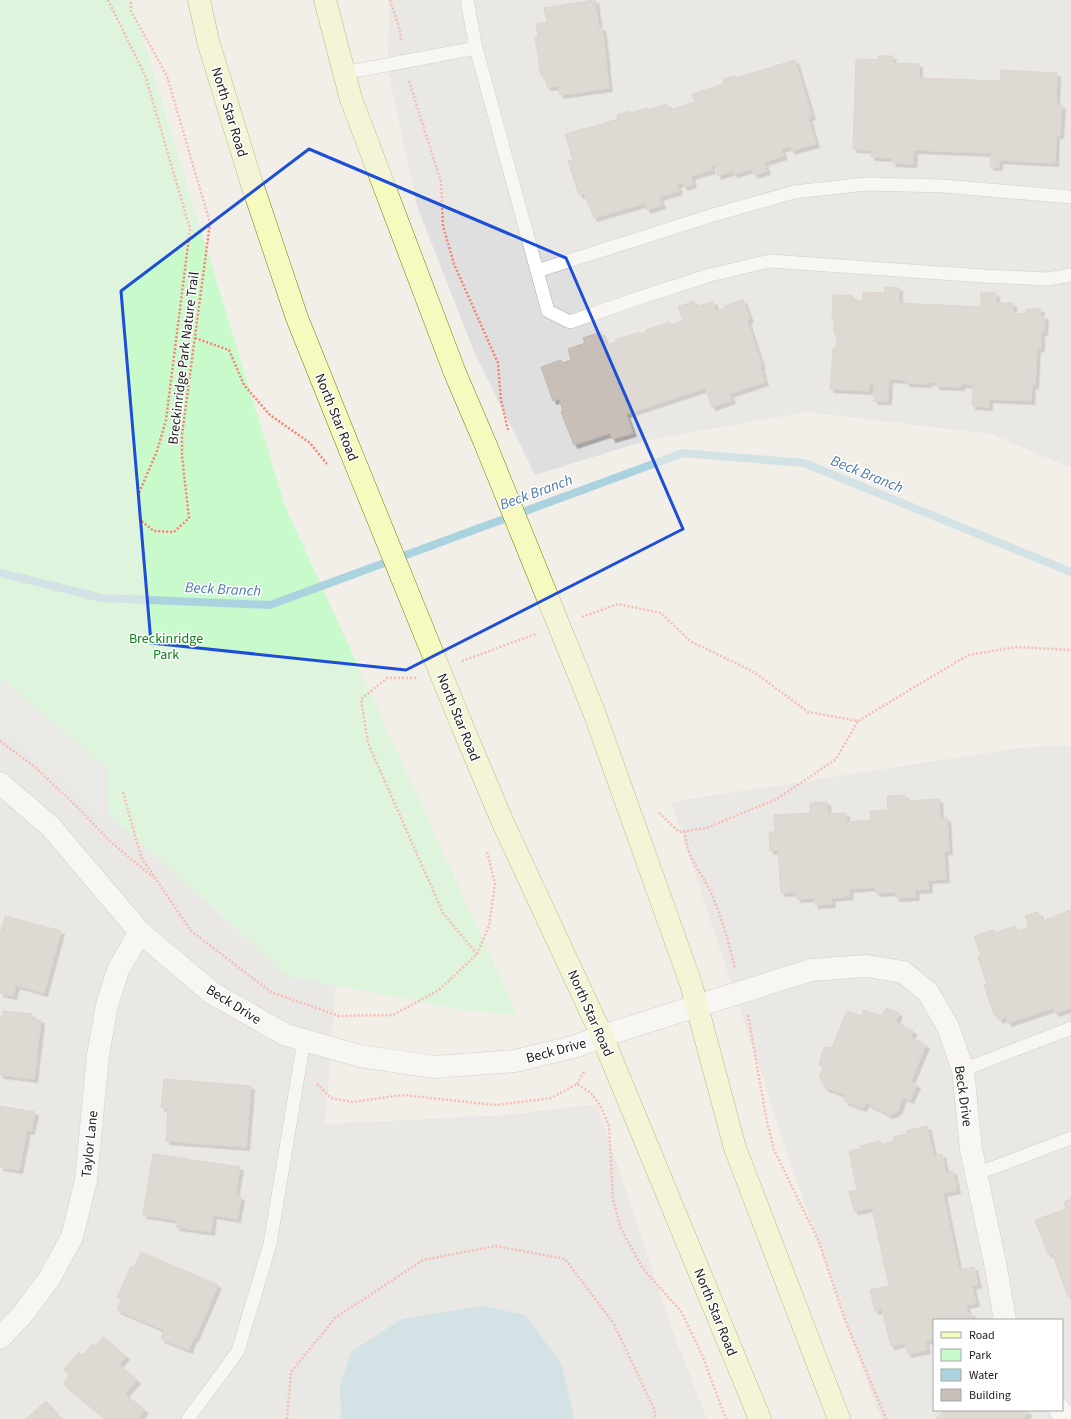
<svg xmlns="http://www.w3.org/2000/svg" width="1071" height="1419" viewBox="0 0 1071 1419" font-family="'Source Sans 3',sans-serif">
	<defs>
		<filter id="shadow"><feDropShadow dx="3.5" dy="3.5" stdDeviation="0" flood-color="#0004"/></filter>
	</defs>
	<rect width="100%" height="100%" fill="#f2efe9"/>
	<!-- residential -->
	<path fill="#e0dfdf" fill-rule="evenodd" d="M389,0H1071V468L991,434L807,412L648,440L535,475L475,354L417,206L388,71Z
		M0,723L146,847L288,976L336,985L325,1124L508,1115L597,1104L670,1324L707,1419H0Z
		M1071,745V1419H882L877,1410L798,1184L671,802L1019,748ZM934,1320H1062V1410H934Z"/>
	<!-- park -->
	<path fill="#c8facc" d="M0,0H131L285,506L518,1016L451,1008L288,976L146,847L0,724Z"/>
	<!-- parking -->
	<path fill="#e2e2e2" d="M1,678L107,769L109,821L0,729Z"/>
	<!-- water -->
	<path fill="#aad3df" d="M483,1306L525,1315L562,1365L574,1419H341L340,1387L351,1352L402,1319Z"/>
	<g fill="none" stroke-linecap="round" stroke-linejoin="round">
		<!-- stream -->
		<path stroke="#aad3df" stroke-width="8" d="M0,573L102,598L270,605L683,453L804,463L1071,572"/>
	</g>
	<!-- building -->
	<path fill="#c7bfb8" stroke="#c4b6ab" filter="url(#shadow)" d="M595,0L599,28L602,27L607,65H606L609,88L560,95L559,86L547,87L545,75L541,76L535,37H538L536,24L547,22L544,8Z
		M878,56H893L892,63L919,64V78L1000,81L1001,70L1057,73L1056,104L1062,105L1060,135H1056L1055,163L999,160V167H990L991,153L914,150L913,164L892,163L893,158L871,157V150L853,149L856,59L878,60Z
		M795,60L812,116L808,117L816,144L791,151L790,146L781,149L784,156L764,162L767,171L754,175L752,169L734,174L733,171L718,176L715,164L710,166L712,170L691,176L693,184L684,187L682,182L677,184L679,191L659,197L662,205L647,210L645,203L594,218L590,207H589L584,193L579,195L568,161L573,160L565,134L586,128V129L618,119L617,115L630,111L631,113L648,108V110L667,104L669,110L695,102L692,94L724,84L723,79L735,76L736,78Z
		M885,287L899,288V303L981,307V292L996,293V303H1013V313L1025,314L1026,309H1041L1040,316H1045L1044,332H1041V348H1037L1035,385H1032L1031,401L989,399V407L972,406L973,385L961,384V387L936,386V382H928V384L906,383V380L889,379L888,401H874V383H870L869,391L830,389L833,348H836L837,334H834V319H832L833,295L853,296V301H863V292L884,293Z
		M743,300L750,319L747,320L762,366H760L765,382L729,394L732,400L712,407L705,388L626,414L633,433L612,439L610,433L574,445L561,412L563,411L559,399L553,401L541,367L561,360L562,363L571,360L568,349L585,343L583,338L601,332L606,345L616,342L615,340L640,332L641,334L647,331L646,330L669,322L670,325L683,321L678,307L694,301L696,307L713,301L716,311L725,308L724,306Z
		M905,795L906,801L939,799L940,819L947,818L949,851H944L946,879L928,880L929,889L915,890L916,897L896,898V892L876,893L875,887L849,889L850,896L831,898L832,904L815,905L814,898L797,899L796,892L781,893L778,850L770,851L769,832H775L774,815L810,813V803L827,802L828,814L846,813V822L871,820L870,811L888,810L887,796Z
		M1071,910V1008L1055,1013L1053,1008L1008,1023L1006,1017L999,1020L997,1014L994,1015L984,985L987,984L978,957L981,955L974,936L994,930L995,933L1015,926L1017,932L1029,927L1025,916L1038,912L1042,921Z
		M5,916L61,931L44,993L16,985L13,996L0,993V935Z
		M886,1008L899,1013L896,1022L913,1031L911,1037L926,1045L911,1081L917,1085L910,1100L903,1097L898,1111L890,1115L866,1103L863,1108L844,1101L846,1095L825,1088L819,1076L824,1067L819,1065L824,1047L832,1048L847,1011L862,1016L863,1010L882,1016Z
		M3,1011L32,1014L31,1019L41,1020L34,1079L0,1075V1016H3Z
		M164,1079L251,1086L246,1147L166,1141L168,1108L161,1107Z
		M0,1106L35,1112L31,1131L27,1130L19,1170L0,1167Z
		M927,1126L934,1156L942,1154L946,1173L953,1171L957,1190L943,1193L959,1270L974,1267L978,1284L972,1286L976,1303L966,1305L968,1314L971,1313L972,1320H934V1339L925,1341L927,1350L908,1354L905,1343L891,1346L882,1309L875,1311L870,1290L889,1286L872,1208L854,1211L849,1191L857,1190L849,1151L860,1149V1146L881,1141L882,1144L894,1141L893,1137L907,1134L906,1131Z
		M153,1154L240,1167L235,1196L241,1197L237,1219L213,1215L211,1232L176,1227L177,1220L143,1215Z
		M1071,1199V1296L1068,1297L1052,1253L1048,1254L1035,1220L1066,1209L1064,1202Z
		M141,1252L218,1285L195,1338H193L189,1350L161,1339L164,1330L117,1310L121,1300L117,1298L131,1266L134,1268Z
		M103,1337L126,1356L119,1365L137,1380L125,1394L145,1410L138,1419H106L63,1384L70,1375L64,1370L79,1352L83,1355L93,1343L96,1346Z
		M46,1401L61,1419H26Z
		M944,1410L951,1412L952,1410H1026L1028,1413L1023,1419H936Z"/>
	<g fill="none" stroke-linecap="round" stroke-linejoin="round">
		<!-- lane casing -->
		<g stroke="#a9a9a9" stroke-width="14">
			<path id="lane" d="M467,0L476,48
				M344,73L476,48L548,311L570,322L633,300L710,275L770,261L983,276L1048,279L1071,275
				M537,271L710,216L794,192L866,184L944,186L1071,197
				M963,1070L1071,1028
				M976,1174L1071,1138
				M188,1419L238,1351L270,1244L304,1040"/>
		</g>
		<!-- street casing -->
		<g stroke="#a9a9a9" stroke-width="23">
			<path id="street" d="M0,783L50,826L140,932L212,993L286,1035L360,1056L434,1067L515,1061L577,1046L602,1036L811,970L867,966L903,972L928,992L948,1027L963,1070L971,1149L996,1268L1005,1320
				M0,1338L23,1314L49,1279L72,1237L86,1180L98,1055L107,1005L118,970L140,932
				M1060,1410L1063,1413"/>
		</g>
		<!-- secondary casing -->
		<g stroke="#707d05" stroke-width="23">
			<path id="secondary" d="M199,0L208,41L250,178L297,318L350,450
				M325,0L351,99L455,373L485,443
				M594,712L691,984L735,1148L839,1419
				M463,728L504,825L602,1036L760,1419"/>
		</g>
		<!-- path -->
		<path stroke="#fa8072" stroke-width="2.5" stroke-dasharray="2 2" stroke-linecap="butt" d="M108,0L145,75L190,229L166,420L157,451L139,493V519L154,531L174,532L189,518L182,456V435L210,223L167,76L131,11V0
			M390,0L400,30L401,41
			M409,81L441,182L443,226L454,264L498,363L501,400L508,430
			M195,338L229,350L244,385L270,415L310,443L327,464
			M582,617L618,604L661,613L690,641L754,672L808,712L858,721L968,655L1016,647L1071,650
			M462,661L536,634
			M416,678H387L361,699L368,743L443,913L477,954
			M0,741L35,767L74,804L112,843L153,877
			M123,792L141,857L191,931L271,992L339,1016L393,1015L439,990L477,954L489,926L495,884L487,851
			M659,813L679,832L706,828L777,799L836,759L858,721
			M685,831C686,859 702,872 712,895C721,916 730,946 735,968
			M748,1015L767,1122L774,1150L819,1242L845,1320L886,1419
			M317,1084L331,1098L352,1102L403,1095L495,1105L551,1098L577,1084L591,1093L600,1105L609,1126L613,1199L621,1229L643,1269L681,1311L702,1355L726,1419
			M577,1084L585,1070
			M287,1419L291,1372L335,1318L423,1260L496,1246L565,1259L614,1324L654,1409L656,1419"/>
		<!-- lane -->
		<use href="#lane" stroke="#fff" stroke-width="13"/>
		<!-- street -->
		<use href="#street" stroke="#fff" stroke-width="22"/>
		<!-- secondary -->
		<use href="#secondary" stroke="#f7fabf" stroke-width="22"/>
		<!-- secondary-bridge casing -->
		<g stroke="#707d05" stroke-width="23" stroke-linecap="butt">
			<path id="secondary-bridge" d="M485,443L594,712
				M350,450L463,728"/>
		</g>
		<!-- secondary-bridge -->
		<use href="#secondary-bridge" stroke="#f7fabf" stroke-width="22"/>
	</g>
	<!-- marked area -->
	<path d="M0 0H1071V1419H0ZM309,149L566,258L683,529L406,670L151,643L121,291Z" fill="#f2efe9" fill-opacity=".55" fill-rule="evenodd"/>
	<path fill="none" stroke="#1d4ed8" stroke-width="3" stroke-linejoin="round" d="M309,149L566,258L683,529L406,670L151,643L121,291Z"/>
	<g text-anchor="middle" stroke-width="3" stroke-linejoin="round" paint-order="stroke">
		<!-- street labels -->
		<g font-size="14" fill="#222" stroke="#fff">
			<text transform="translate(230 112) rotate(73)" y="5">North Star Road</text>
			<text transform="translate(183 358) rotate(-83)" y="5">Breckinridge Park Nature Trail</text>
			<text transform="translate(337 417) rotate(68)" y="5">North Star Road</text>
			<text transform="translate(459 717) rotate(68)" y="5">North Star Road</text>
			<text transform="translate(234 1004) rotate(32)" y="5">Beck Drive</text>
			<text transform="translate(591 1013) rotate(66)" y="5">North Star Road</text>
			<text transform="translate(556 1050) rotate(-15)" y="5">Beck Drive</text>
			<text transform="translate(964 1096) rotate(82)" y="5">Beck Drive</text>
			<text transform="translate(89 1144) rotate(-84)" y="5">Taylor Lane</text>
			<text transform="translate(716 1312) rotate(68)" y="5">North Star Road</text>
		</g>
		<!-- park labels -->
		<g font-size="14" fill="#0c8416" stroke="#fff">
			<text x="166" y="643">Breckinridge<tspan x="166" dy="16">Park</tspan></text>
		</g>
		<!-- water labels -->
		<g font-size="15" font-style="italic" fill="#4a7aab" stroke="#fff">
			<text transform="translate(867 474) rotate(22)" y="5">Beck Branch</text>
			<text transform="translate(536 492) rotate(-20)" y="5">Beck Branch</text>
			<text transform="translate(223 589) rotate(3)" y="5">Beck Branch</text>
		</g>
	</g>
	<!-- legend -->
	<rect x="933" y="1319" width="130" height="92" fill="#ffffff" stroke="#a7a7a7"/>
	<rect x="941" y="1332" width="20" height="6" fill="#f7fabf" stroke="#a7a7a7"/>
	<text x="969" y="1339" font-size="12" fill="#222222">Road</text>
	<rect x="941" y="1349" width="20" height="12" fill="#c8facc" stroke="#a7a7a7"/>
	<text x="969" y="1359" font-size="12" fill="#222222">Park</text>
	<rect x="941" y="1369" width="20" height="12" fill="#aad3df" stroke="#a7a7a7"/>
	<text x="969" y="1379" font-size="12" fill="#222222">Water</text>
	<rect x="941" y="1389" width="20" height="12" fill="#c7bfb8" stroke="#a7a7a7"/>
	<text x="969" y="1399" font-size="12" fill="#222222">Building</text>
</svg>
